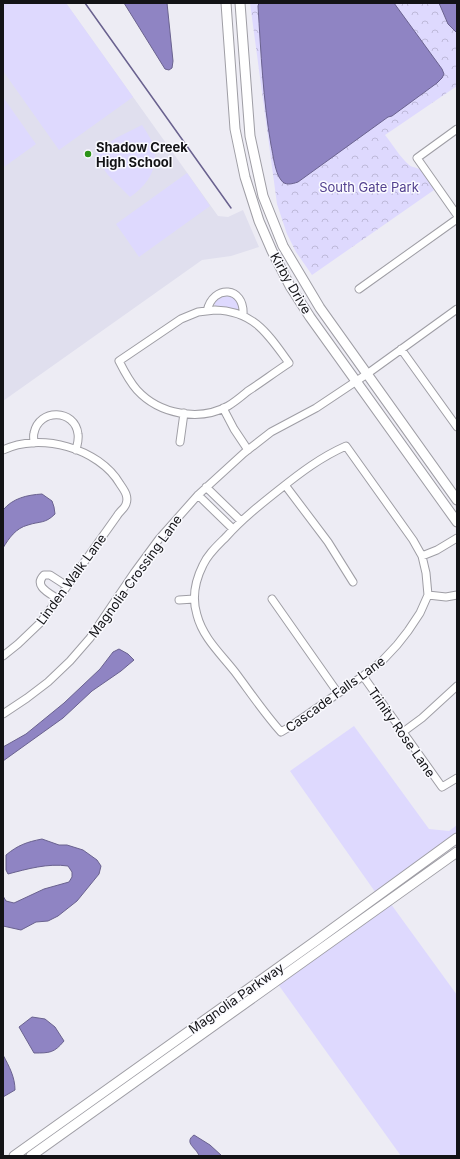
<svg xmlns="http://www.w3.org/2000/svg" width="460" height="1159" viewBox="0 0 460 1159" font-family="Inter,sans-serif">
	<defs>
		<pattern id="park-crowns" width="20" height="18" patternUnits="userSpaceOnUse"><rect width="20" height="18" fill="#ded9fe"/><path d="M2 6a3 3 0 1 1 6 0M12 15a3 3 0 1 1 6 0" fill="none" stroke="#beb9d9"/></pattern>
	</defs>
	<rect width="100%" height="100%" fill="#edecf4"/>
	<!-- built -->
	<path fill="#e0dfee" d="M3,3H66L218,216L228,217L243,210L259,247L231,256L202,260L3,401Z"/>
	<!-- green -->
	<path fill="#ded9fe" d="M3,3H66L133,97L59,150L3,71Z
		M3,97L36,144L4,167L3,166Z
		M142,125C146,131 150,137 153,144C160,167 148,185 130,197L108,175L96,158L97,151L116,138Z
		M187,173L210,206L139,257L116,224Z
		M227,296L233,297L239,303V308L237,310L216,307L214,304L218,298Z
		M354,726L429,829L449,831L457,825V838L378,896L290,771Z
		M388,900L457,995V1156H401L275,980Z"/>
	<!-- park -->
	<path fill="url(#park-crowns)" d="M250,3H457V86L385,135C393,145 400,157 409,165C413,168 417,167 421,170L434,190L312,275L296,252L287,234L277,204Z"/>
	<!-- water -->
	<path fill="#8f84c3" stroke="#6a628f" d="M124,3H167L173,61L172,68L169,70L165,69Z
		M259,3H394L442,69L444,74L442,78L437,83L392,116L388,117L298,182C292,184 285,186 281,180C275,173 273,154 271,145C263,99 261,53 258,6Z
		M439,3H457V33L448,24Z
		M42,494L52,501L54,507L55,514C45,524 40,521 28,525C16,528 9,538 3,548V510C13,498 27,495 42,494Z
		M119,649L128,654L134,660L121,671L92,691L63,718L3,761V747L26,734L64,703L100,669L113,652Z
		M42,839L59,845H67L83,850L97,860L101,866L99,874L77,901L58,916L48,921L36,922L21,930L3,926V896L6,901L14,903L44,889L69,882L72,877V872L68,866C48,863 27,869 8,874L6,870V855C18,845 27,842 42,839Z
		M32,1017L45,1019L55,1027L64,1041C54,1053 50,1053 34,1053L19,1027Z
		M3,1055C9,1066 15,1077 15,1090L3,1097Z
		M194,1135L210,1145L222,1156H199C197,1148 183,1143 194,1135Z"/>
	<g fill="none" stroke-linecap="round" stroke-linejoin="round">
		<!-- stream -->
		<path stroke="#6a628f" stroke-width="1.5" d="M85,3L231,208"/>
		<!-- minor casing -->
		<g stroke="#9f9ea5" stroke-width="9">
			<path id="minor" d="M457,129L417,158L457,215
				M359,289L457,219
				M215,310C254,311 268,334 289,363C275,372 262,382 248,391C242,396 235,402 228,406C199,422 159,414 137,390C129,381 124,371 119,361L181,319L198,312Z
				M207,311C213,284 245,286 243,315
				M401,349L457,427
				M223,408L234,429L248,450
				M180,442L184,413
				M34,443C34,440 33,436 34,433C39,408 75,409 78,434C79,440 77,445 76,450
				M346,446L413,540L422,556L426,573L428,595L420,613L408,631L397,645L382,661L363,676L291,726L281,732C264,713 250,692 235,672C221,654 203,638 197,615C192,599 195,581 203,565C208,554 217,546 226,537C242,519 261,504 280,489C300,473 321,457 346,446Z
				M3,450C40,432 99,448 120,484C124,490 129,496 126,504C125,508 119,512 117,516L58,599L40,623L18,644L3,656
				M285,485L328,542L353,582
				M206,487L241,521
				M198,495L233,529
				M422,556L437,550L457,538
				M428,595L446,597L457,595
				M58,599C49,593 33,586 44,575H50L67,586
				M272,599L338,693
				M179,600L194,599
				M363,676L442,787L457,778
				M3,714L27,698L48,682L70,661L90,638L134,573L159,539L198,495L244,453L271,432L316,408L367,374L457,309
				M403,732L422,718L457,686"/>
		</g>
		<!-- major casing -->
		<g stroke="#9f9ea5" stroke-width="11">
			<path id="major" d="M226,3L235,129L245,177L259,221L272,251L290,286L310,317L457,522
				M240,3L250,136L263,196L283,246L320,308L457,500
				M14,1156L317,940L457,838
				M31,1156L457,852"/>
		</g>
		<!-- minor -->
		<use href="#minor" stroke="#fff" stroke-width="7"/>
		<!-- major -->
		<use href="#major" stroke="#fff" stroke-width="9"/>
	</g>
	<!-- markers -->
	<circle fill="#2c9318" stroke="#fafaff" stroke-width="1.5" cx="88" cy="154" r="4"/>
	<g text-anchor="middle" stroke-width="3" stroke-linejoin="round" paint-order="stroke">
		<!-- poi labels -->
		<g font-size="13" font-weight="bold" fill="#131316" stroke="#fafaff" text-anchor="start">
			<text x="96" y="152">Shadow Creek<tspan x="96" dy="15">High School</tspan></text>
		</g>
		<!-- park labels -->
		<g font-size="13" fill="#53418f" stroke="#fafaff">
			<text x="369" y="192">South Gate Park</text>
		</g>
		<!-- street labels -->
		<g font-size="13" fill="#131316" stroke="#fafaff">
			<text transform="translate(291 283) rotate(60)" y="5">Kirby Drive</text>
			<text transform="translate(135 576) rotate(-54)" y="5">Magnolia Crossing Lane</text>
			<text transform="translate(71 579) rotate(-54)" y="5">Linden Walk Lane</text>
			<text transform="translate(335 694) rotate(-36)" y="5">Cascade Falls Lane</text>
			<text transform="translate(402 732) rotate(55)" y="5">Trinity Rose Lane</text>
			<text transform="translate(236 998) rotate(-35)" y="5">Magnolia Parkway</text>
		</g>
	</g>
	<!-- border -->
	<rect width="460" height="1159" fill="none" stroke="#131316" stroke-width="8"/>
</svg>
